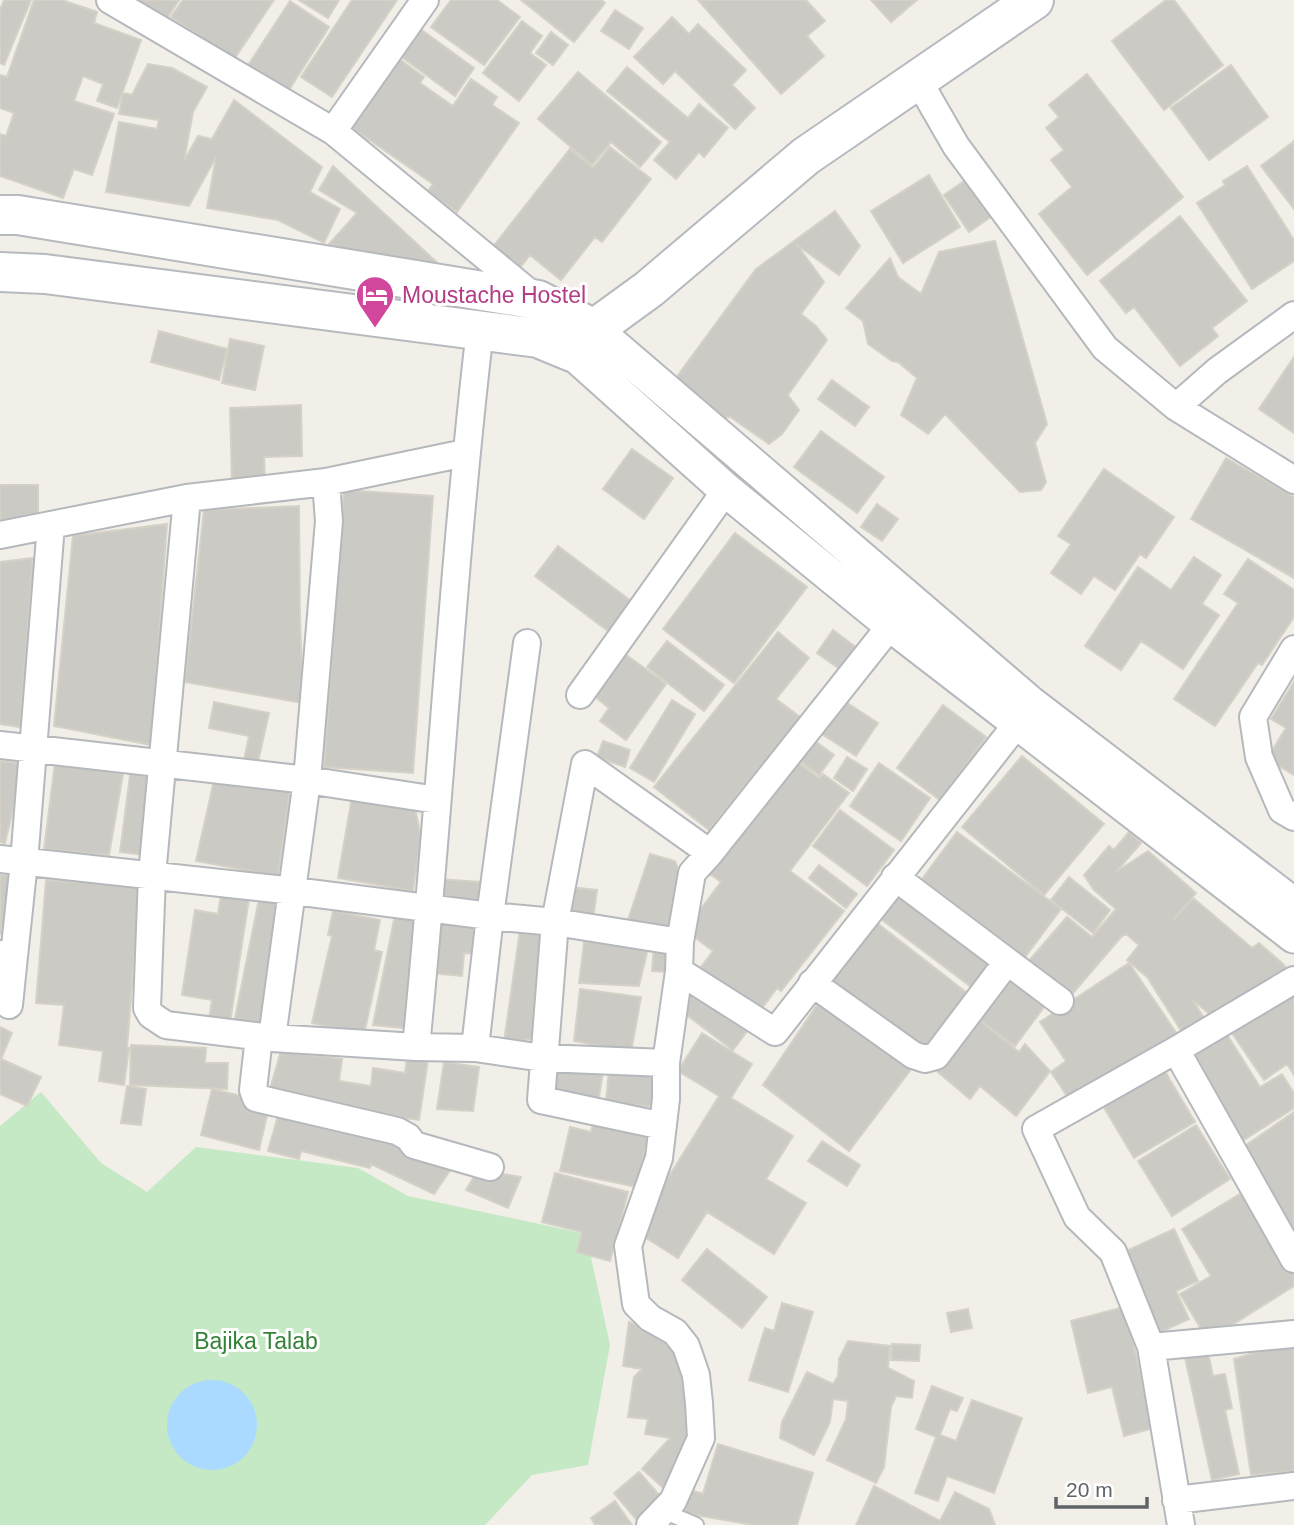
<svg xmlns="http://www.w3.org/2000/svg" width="1294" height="1525" viewBox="0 0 1294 1525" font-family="Arial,sans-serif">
	<rect width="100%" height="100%" fill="#f1efe8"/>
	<!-- green -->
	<path fill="#c5e8c5" d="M41,1092L101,1163L147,1192L196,1147L358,1168L408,1196L586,1234L610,1345L588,1465L532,1475L485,1525H0V1126Z"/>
	<!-- water -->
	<path fill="#aadaff" d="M167 1425a45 45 0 1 1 90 0a45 45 0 1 1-90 0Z"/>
	<!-- building -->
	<path fill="#cccac5" stroke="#d6d1c6" stroke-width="2" d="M4,0H31L4,65L0,63V10Z
		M34,0H62L97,12L94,23L141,40L117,108L97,101L103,84L83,76L74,101L114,114L92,175L74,169L63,198L0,176V134L6,136L14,113L0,108V75L7,77Z
		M136,0H179L166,20Z
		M183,0H274L228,68L197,47L203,38L171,17Z
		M299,0H339L328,18Z
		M352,0H397L332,97L301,77Z
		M451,0H497L520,17L484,65L431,27Z
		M521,0H601L605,3L574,42Z
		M698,0H806L825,21L807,36L824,56L781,94Z
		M871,0H917L891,22Z
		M1166,0H1174L1223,65L1164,110L1112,41Z
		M290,1L329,27L287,93L247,67Z
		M615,10L643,28L629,49L601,31Z
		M672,17L689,34L698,24L746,70L732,85L755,108L735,129L675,71L663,84L634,57Z
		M522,21L542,36L530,53L546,65L519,101L483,73Z
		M419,28L474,68L455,96L399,55Z
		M551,32L568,45L553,65L536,53Z
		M395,56L424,77L420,83L453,106L471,79L497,97L492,105L519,123L457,212L428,191L433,184L348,125Z
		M148,64L172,68L207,87L193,112L184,161L198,136L212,139L234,100L322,167L310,192L340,209L324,243L278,220L207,208L216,157L189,206L106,192L119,122L157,129L159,120L119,114L123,93L132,95Z
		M1231,65L1268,117L1209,160L1171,108Z
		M627,67L688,118L699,104L728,128L704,157L699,152L676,179L654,160L670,142L607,91Z
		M578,72L661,142L640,167L611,142L592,165L538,119Z
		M1087,74L1183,197L1087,275L1039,214L1072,187L1051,160L1064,150L1046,128L1059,117L1049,105Z
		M1294,141V209L1261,166Z
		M610,147L651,179L602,242L595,237L561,280L530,255L519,269L492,248L570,149L593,168Z
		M333,166L444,269L431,278L329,244L357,213L319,190Z
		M1247,166L1294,240V261L1252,289L1197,203L1225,185L1223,181Z
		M929,175L960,227L903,263L871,211Z
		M970,177L995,214L969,232L944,195Z
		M835,211L860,246L839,275L797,245L824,282L801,314L816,326L827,340L788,395L799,410L782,434L769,444L729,416L720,422L670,386L756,269Z
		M1180,216L1247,301L1212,328L1218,336L1180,366L1134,307L1126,313L1100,281Z
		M995,241L1047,424L1035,443L1046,482L1041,490L1020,492L945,414L928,434L901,415L917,378L898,362L892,361L868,344L863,321L846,308L890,258L898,277L921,294L939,252Z
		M159,331L227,349L219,380L151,362Z
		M230,339L264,346L255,390L222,383Z
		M1294,357V433L1259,409Z
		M832,380L869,407L855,426L818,399Z
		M301,405L302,456L264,457L265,481L232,482L230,408Z
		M821,431L884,477L857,513L794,467Z
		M632,449L673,478L644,519L603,489Z
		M1226,458L1294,497V578L1191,519Z
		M1104,469L1174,517L1146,558L1140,554L1115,590L1094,576L1081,594L1051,573L1071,544L1058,536Z
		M0,485H38V526L0,527Z
		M344,490L433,496L413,773L324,767Z
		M877,504L898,519L882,541L861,527Z
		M299,506L300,617L303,703L185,682L204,510Z
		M167,524L151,745L54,726L73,536Z
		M735,533L807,587L734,683L663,629Z
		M558,546L631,601L608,631L535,576Z
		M1194,557L1221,575L1202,604L1219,615L1183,669L1141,641L1121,670L1085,646L1138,567L1171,590Z
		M33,558L20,727L0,724V562Z
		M1248,559L1294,590V617L1262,665L1258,663L1215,726L1174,699L1238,603L1224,594Z
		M833,630L857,648L841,670L817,653Z
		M778,632L809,658L776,699L800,717L709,830L654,787Z
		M667,641L724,685L704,711L647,667Z
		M625,654L666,684L626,740L600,721L609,708L594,696Z
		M1294,682V775L1267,759L1286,728L1271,719Z
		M841,699L878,723L856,756L820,733Z
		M672,700L695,714L654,782L630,768Z
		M214,702L269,713L258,762L244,760L249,736L209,728Z
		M943,705L986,737L940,800L897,768Z
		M812,739L834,755L819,775L797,759Z
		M603,741L630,750L625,767L597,757Z
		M1022,756L1104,824L1044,895L962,827Z
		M847,757L867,769L853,791L834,778Z
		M792,758L819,778L823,774L849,793L790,871L844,911L781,991L777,988L757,1015L698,971L713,951L685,930L721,882L707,872Z
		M0,761L24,764L5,843L0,842Z
		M55,763L123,774L109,855L44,849Z
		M879,763L930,798L901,841L850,806Z
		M131,768L155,772L143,855L120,852Z
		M215,776L290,791L278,876L196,861Z
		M352,797L415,809L421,837L413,891L338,878Z
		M840,810L894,850L867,886L813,846Z
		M957,832L1061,909L1025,957L922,879Z
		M1129,832L1141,843L1116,872L1148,851L1196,893L1173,920L1193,898L1252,948L1259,943L1283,964L1289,972L1216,1020L1192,999L1206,1021L1184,1035L1147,977L1127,960L1139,945L1126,934L1121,937L1068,999L1027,963L1067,917L1092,937L1116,909L1094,890L1084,875L1109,846L1114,850Z
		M650,854L675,861L682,879L674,930L628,920Z
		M819,865L857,894L846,908L809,878Z
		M0,875L12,876L1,934L0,933Z
		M1069,877L1110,910L1093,933L1051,900Z
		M437,879L480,882L478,907L436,904Z
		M46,880L140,886L127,1047L129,1048L124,1085L99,1081L103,1051L59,1045L64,1005L36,1003Z
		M568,887L597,890L593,919L565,916Z
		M222,888L250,892L229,1029L208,1026L212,1000L182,995L195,910L218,914Z
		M901,893L998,966L978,992L881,919Z
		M260,894L284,902L262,1023H234Z
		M333,911L380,920L374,950L382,952L364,1034L312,1023L332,936L328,935Z
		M395,915L421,919L404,1028L373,1025Z
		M437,916L482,921L478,954L464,953L462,976L431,973Z
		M877,923L967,993L921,1054L829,985Z
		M520,930L545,933L534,1039L504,1042Z
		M585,935L649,944L639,986L579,983Z
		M654,946L671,947L669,972L652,971Z
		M1129,963L1179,1037L1073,1105L1051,1072L1066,1061L1040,1022Z
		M1007,967L1050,999L1015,1046L973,1015Z
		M697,986L751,1026L733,1050L680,1010Z
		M580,989L641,997L631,1052L574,1041Z
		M1294,991V1075L1287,1064L1264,1080L1232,1033Z
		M823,996L915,1064L849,1151L763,1085Z
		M974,1016L1019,1052L1025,1044L1050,1071L1016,1116L980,1086L970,1099L932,1067Z
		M0,1027L12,1033L1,1059L41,1077L27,1106L0,1094Z
		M702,1033L752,1064L731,1098L793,1136L766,1179L806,1203L774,1254L707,1212L678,1258L635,1231L719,1096L678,1071Z
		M1226,1033L1260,1087L1282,1074L1294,1093V1108L1239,1143L1186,1057Z
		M131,1045L206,1048L205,1063H228L227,1089L130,1085Z
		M281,1051L342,1059L339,1081L371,1086L373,1068L405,1073L407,1058L428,1060L419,1120L346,1110L270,1089Z
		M444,1062L479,1067L473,1111L437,1109Z
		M550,1065L603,1071L598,1104L546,1098Z
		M1163,1068L1195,1122L1134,1158L1102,1104Z
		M609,1069L660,1075L657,1107L606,1102Z
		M127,1086L146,1089L141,1125L121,1123Z
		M212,1089L270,1103L259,1150L201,1135Z
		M279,1112L455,1163L434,1194L371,1164L370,1168L301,1151L299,1159L268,1151Z
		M1294,1112V1228H1293L1239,1150Z
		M594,1120L649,1132L637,1187L560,1171L570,1127L591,1132Z
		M1196,1125L1230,1179L1172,1216L1138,1161Z
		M822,1141L860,1165L847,1186L808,1161Z
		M478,1170L521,1177L508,1208L466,1190Z
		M555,1173L628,1192L610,1261L577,1252L582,1232L542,1222Z
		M1243,1192L1294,1275V1286L1208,1340L1180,1294L1211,1276L1182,1229Z
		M1174,1229L1198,1281L1176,1291L1189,1319L1161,1332L1124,1252Z
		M707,1249L767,1297L742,1328L682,1280Z
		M782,1303L813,1312L788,1392L749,1380L765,1328L774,1331Z
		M1124,1307L1154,1428L1124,1436L1112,1387L1088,1393L1071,1321Z
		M968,1309L972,1328L951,1332L947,1313Z
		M629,1322L680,1343L698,1428L669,1493L642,1469L670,1438L645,1434L648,1419L628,1417L634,1377L642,1369L623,1366Z
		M848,1341L890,1346L888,1368L914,1381L912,1398L896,1396L891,1407L884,1467L876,1483L827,1460L846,1419L848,1401L833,1399L830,1422L814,1455L780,1438L782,1422L807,1372L833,1384L838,1376L839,1359Z
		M1294,1341V1471L1251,1475L1234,1359Z
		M892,1344L920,1345L919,1361L891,1360Z
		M1207,1348L1213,1376L1225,1374L1232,1408L1225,1410L1239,1474L1212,1480L1184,1353Z
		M932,1386L963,1398L957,1411L950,1409L940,1435L956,1441L972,1400L1022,1418L994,1493L947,1476L938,1501L915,1493L936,1437L916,1429Z
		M718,1444L813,1473L797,1525H753L684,1513L691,1490L703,1494Z
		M639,1472L667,1504L641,1525L614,1493Z
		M874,1486L940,1521L955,1492L989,1509L995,1525H856Z
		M615,1501L632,1525H595L591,1518Z"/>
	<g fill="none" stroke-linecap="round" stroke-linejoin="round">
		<!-- service casing -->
		<g stroke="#b5b8bc" stroke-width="18">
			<path id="service" d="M663,1511L696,1525"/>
		</g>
		<!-- minor casing -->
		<g stroke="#b5b8bc" stroke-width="30">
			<path id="minor" d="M110,0L333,131L425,0
				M918,80L956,146L1105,348L1176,407L1217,371L1294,315
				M333,131L537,299
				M480,330C452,569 440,808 416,1047L475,1048L543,1058L666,1063
				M1176,407L1294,480
				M326,482L329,521L307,780L437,800
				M0,535L187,498L326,482L465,453
				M1294,649L1253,717L1259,757L1282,810L1294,817
				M580,695L726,490
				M0,745L307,780L272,1038L166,1025L151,1015L147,1008L152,875L187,498
				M0,859L294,891L490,916L555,922L680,942
				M895,877L1060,1001
				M0,954L14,956L24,862L51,525
				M679,971L775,1032L1017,724
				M812,983L913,1055L925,1059L936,1056L1007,962
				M9,1005L14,956
				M259,1037L253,1090L256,1098L397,1131L408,1137L414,1145L490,1167
				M272,1038L416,1047
				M475,1048L490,916L527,643
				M1176,1050L1294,1259
				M663,1126L541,1100L555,922L585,764L710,853
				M1151,1347L1294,1334
				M1176,1500L1294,1486
				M650,1525L673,1501L701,1438L699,1403L696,1375L686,1346L675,1332L650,1318L636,1304L628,1246L659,1158L666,1099V1063L679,971L680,942L692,873L710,853L891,625
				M1181,1525L1151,1347L1113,1252L1077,1217L1036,1129L1176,1050L1294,980"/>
		</g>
		<!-- tertiary casing -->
		<g stroke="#b5b8bc" stroke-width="37">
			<path id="tertiary" d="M594,329L1030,703L1294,905
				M572,352L726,490L891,625L1294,936"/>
		</g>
		<!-- secondary casing -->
		<g stroke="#b6babf" stroke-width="42">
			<path id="secondary" d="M0,215H18L538,300L594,329
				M0,272L45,274L538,338L572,352L594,329L649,289L806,156L1034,0"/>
		</g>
		<!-- service -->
		<use href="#service" stroke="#fff" stroke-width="14"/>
		<!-- minor -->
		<use href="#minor" stroke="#fff" stroke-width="26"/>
		<!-- tertiary -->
		<use href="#tertiary" stroke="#fff" stroke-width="33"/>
		<!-- secondary -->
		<use href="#secondary" stroke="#fff" stroke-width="38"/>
	</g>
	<!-- icons -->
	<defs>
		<g id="hotel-pin" transform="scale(2.0125)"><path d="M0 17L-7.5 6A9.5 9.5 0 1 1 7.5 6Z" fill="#d1479c" stroke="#fff"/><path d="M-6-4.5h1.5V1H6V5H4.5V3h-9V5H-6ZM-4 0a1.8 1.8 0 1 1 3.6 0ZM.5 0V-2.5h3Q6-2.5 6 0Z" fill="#fff"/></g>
	</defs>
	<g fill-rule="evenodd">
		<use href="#hotel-pin" x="375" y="295"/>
	</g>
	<g text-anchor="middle" stroke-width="6" stroke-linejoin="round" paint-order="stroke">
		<!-- hotel labels -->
		<g font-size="23" fill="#b23c85" stroke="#fff" text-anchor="start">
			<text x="402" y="303">Moustache Hostel</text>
		</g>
		<!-- park labels -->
		<g font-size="23" fill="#348238" stroke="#fff">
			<text x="256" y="1349">Bajika Talab</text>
		</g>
	</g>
	<!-- scale -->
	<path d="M1056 1497v10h91v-10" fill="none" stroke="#5f6368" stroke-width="3.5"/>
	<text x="1066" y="1497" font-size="21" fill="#5f6368" stroke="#ffffff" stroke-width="5" paint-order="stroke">20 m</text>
</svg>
